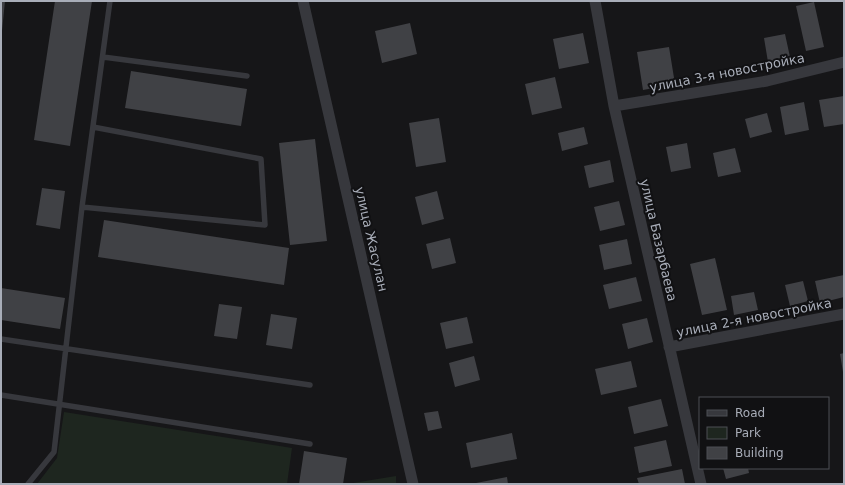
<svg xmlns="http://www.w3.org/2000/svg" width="845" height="485" viewBox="0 0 845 485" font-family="'DejaVu Sans',sans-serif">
	<rect width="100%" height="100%" fill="#161618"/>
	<!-- green -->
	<path fill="#1e261f" d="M64,412L292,448L287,484H37L57,458Z
		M396,476V484H347Z"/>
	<!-- building -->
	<path fill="#404145" d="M1,1H5L2,31H1Z
		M55,1H92L70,146L34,140Z
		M814,2L824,47L806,51L796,6Z
		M410,23L417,54L382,63L375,31Z
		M583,33L589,63L559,69L553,39Z
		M785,34L790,57L768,62L764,38Z
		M669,47L675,84L643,90L637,52Z
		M131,71L247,89L241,126L125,108Z
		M555,77L562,108L532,115L525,84Z
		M844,96V124L824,127L819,100Z
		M804,102L809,130L785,135L780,107Z
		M767,113L772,132L750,138L745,119Z
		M439,118L446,162L416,167L409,123Z
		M584,127L588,144L562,151L558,133Z
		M315,139L327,241L290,245L279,143Z
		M687,143L691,168L671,172L666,147Z
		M735,148L741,172L718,177L713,153Z
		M610,160L614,182L589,188L584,166Z
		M42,188L65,191L60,229L36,225Z
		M437,191L444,219L422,225L415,197Z
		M619,201L625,225L600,231L594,207Z
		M104,220L289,248L284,285L98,257Z
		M450,238L456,263L432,269L426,244Z
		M627,239L632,264L604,270L599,245Z
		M715,258L727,310L702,315L690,264Z
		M844,275V297L820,303L815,281Z
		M636,277L642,301L609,309L603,285Z
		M803,281L808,301L790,306L785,285Z
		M1,288L65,298L60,329L1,320Z
		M754,292L758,310L734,315L731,296Z
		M219,304L242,307L237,339L214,336Z
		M271,314L297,318L292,349L266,345Z
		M467,317L473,343L446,349L440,323Z
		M647,318L653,342L628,349L622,324Z
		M844,353V372H843L840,354Z
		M474,356L480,380L455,387L449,363Z
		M631,361L637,387L601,395L595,369Z
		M661,399L668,426L634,434L628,407Z
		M438,411L442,428L428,431L424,413Z
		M512,433L517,459L471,468L466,443Z
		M666,440L672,466L639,473L634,447Z
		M304,451L347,458L343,484H299Z
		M723,468H748L749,473L726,479Z
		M682,469L685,484H639L637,478Z
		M507,477L508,484H476V483Z"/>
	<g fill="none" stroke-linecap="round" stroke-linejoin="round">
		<!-- service -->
		<path stroke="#37383d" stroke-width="5.5" d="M103,57L247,76
			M82,207L265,225L261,159L93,127
			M1,339L310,385
			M1,395L310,444
			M28,484L54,452L82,207L110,1"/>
		<!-- minor -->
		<path stroke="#37383d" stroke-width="11" d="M303,1L413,484
			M595,1L614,106L701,484
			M614,106L767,81L844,62
			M669,347L844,314"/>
	</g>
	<g text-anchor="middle" stroke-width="4" stroke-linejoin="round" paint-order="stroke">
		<!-- street labels -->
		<g font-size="13" fill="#a8adb8" stroke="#111113">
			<text transform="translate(727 72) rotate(-11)" y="5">улица 3-я новостройка</text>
			<text transform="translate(372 239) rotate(77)" y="5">улица Жасулан</text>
			<text transform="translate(659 240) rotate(77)" y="5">улица Базарбаева</text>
			<text transform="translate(754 317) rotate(-11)" y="5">улица 2-я новостройка</text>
		</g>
	</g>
	<!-- border -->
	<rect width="845" height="485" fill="none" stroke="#a8adb8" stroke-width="4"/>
	<!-- legend -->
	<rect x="699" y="397" width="130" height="72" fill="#111113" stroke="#4d4f55"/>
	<rect x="707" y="410" width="20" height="6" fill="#37383d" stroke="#4d4f55"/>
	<text x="735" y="417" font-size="12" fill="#a8adb8">Road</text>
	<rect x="707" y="427" width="20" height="12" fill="#1e261f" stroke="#4d4f55"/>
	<text x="735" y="437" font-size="12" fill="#a8adb8">Park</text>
	<rect x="707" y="447" width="20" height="12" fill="#404145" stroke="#4d4f55"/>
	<text x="735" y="457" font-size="12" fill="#a8adb8">Building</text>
</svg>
